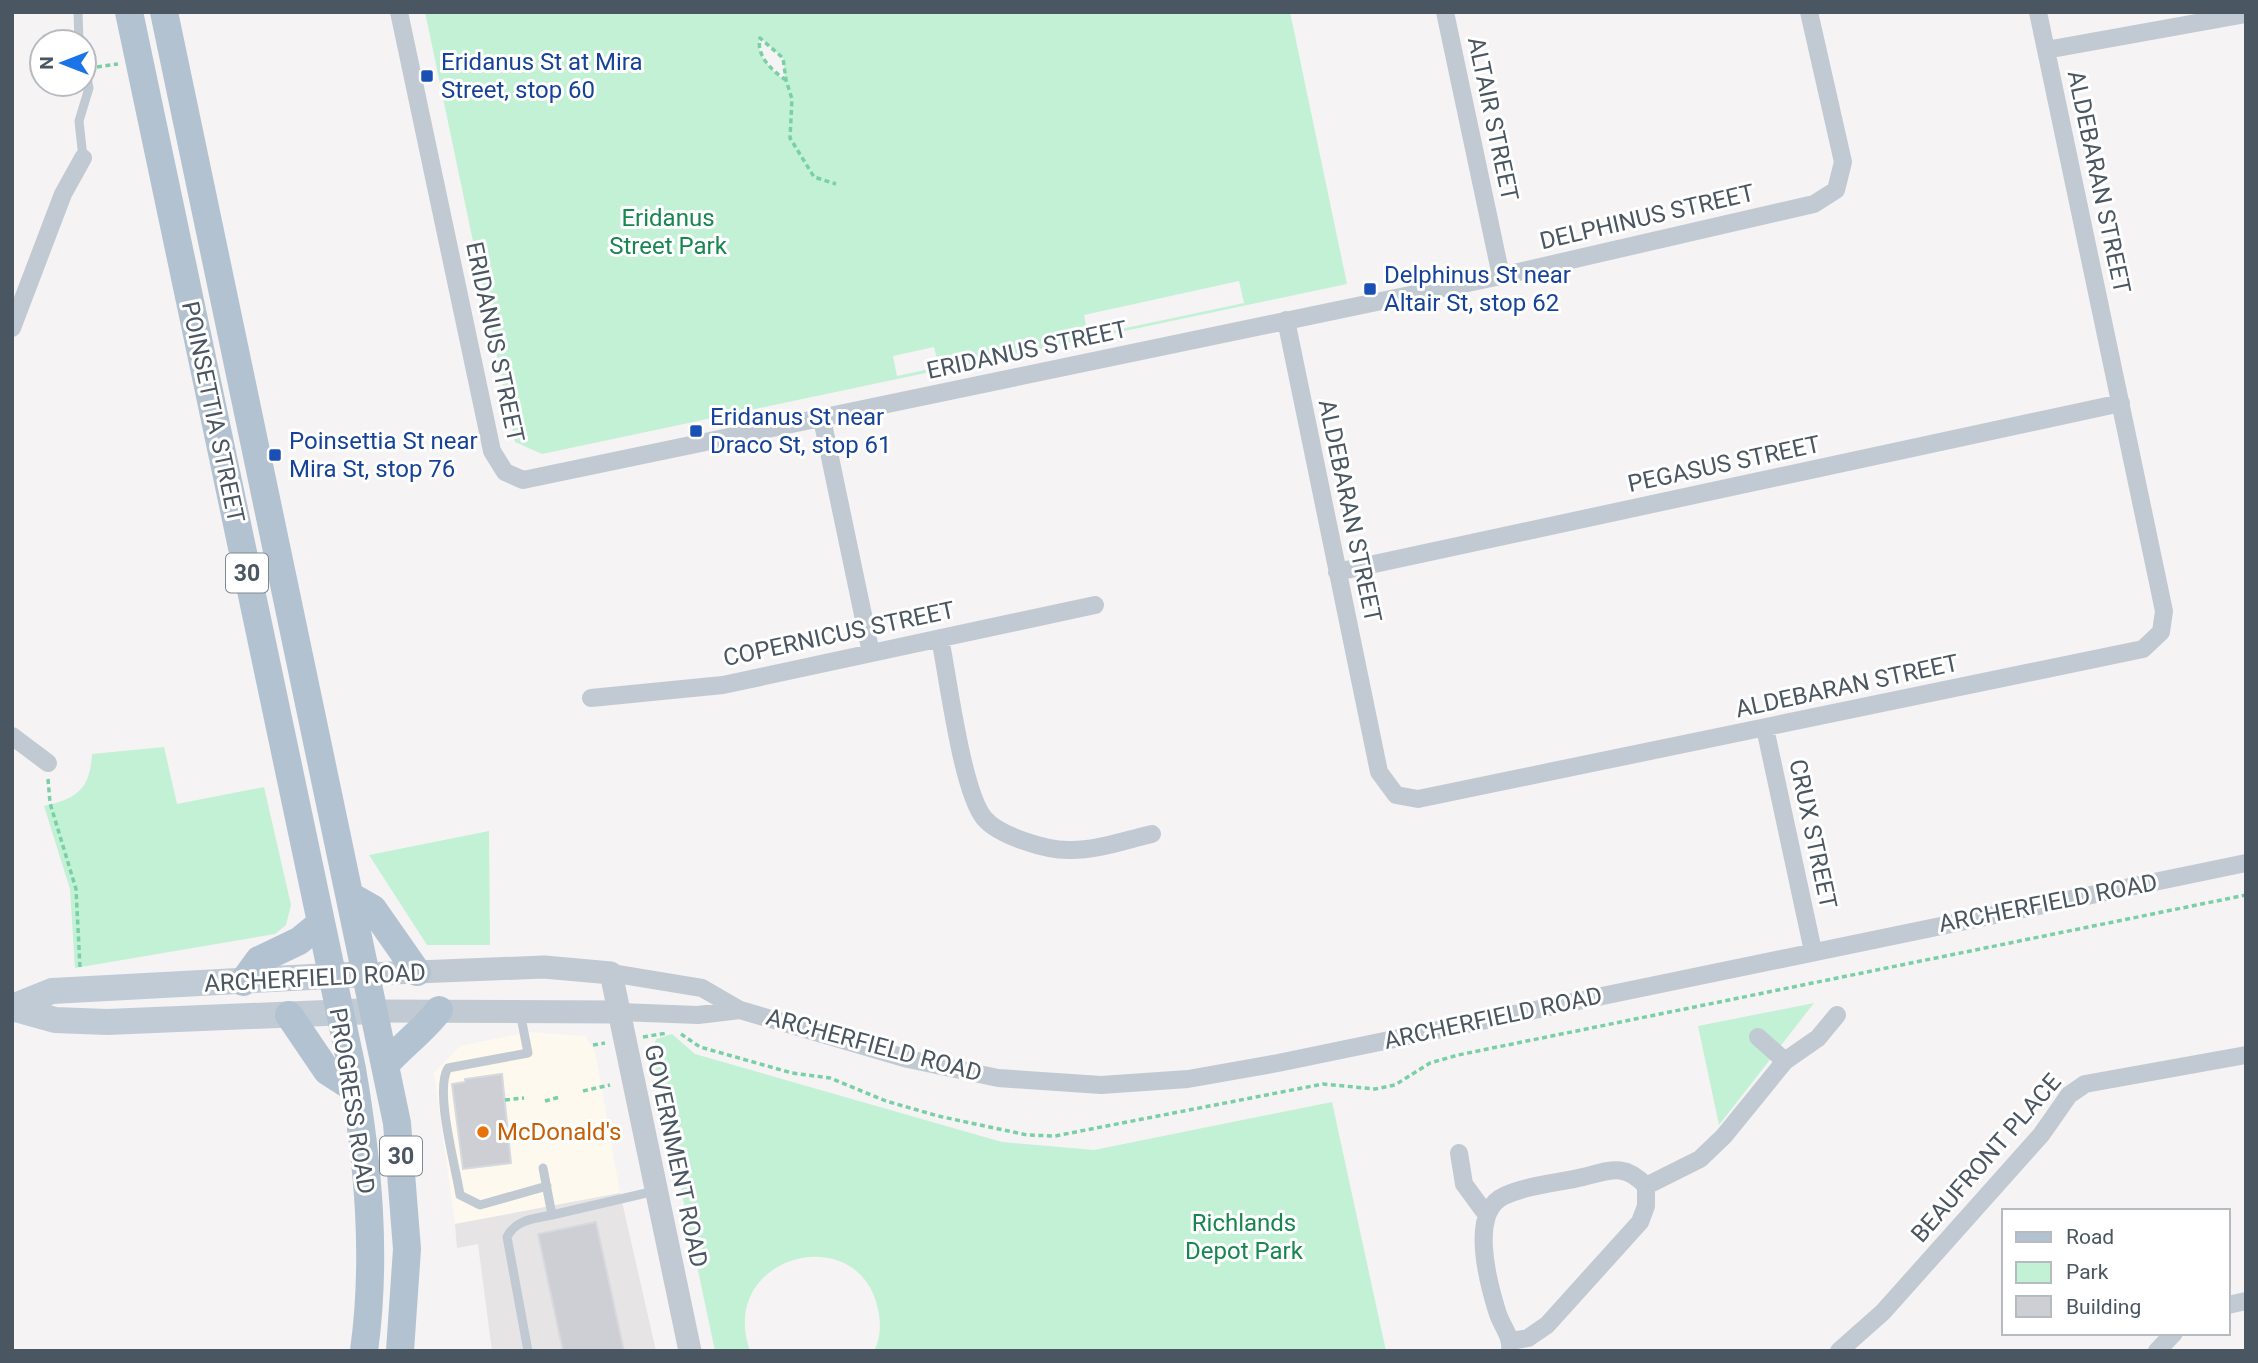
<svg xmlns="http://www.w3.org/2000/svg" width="2258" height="1363" viewBox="0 0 2258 1363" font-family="Roboto,sans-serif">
	<rect width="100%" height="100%" fill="#f5f3f3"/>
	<!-- commercial -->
	<path fill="#fdf9ef" d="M529,1032L585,1036L595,1051L620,1193L455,1224L434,1073L460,1046Z"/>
	<!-- education -->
	<path fill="#e6e4e5" d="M620,1193L656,1351H492L478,1244L457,1248L455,1224Z"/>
	<!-- green -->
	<path fill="#c3f1d5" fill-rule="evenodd" d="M425,12H1290L1347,284L542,454L515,442ZM760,38L783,58L785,80C772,71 755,55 760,38ZM1239,281L1244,303L1088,336L1084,315ZM934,347L939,367L897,376L893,356Z
		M164,747L177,804L264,787L291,905L286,925L275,934L75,968L70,889L44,806C76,799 90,790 92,754Z
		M489,831L490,945H427L369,855Z
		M1814,1003L1719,1125L1698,1026Z
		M672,1034L695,1054L1002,1142L1094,1150L1332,1102L1386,1351H874C881,1338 881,1323 878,1309C859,1218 716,1255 750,1351H715L652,1052L656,1039Z"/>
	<!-- building -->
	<path fill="#cdcfd5" stroke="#d7d9de" stroke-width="2" d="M502,1074L511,1163L463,1169L452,1084L465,1082V1079Z
		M596,1222L624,1351H563L538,1234Z"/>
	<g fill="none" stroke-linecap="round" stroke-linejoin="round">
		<!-- path -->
		<path stroke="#7ad0a6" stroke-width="3.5" stroke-dasharray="5 3.5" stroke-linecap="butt" d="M97,67L118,64
			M786,80C772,71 756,56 760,38L783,58L786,80L792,99L790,138L814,177L836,184
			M48,779L50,803L76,889L80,967
			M681,1034L700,1047L792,1073L830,1078L886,1101L938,1116L1027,1135L1055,1136L1323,1084L1375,1089L1395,1085L1430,1063L1458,1055L2246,895
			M643,1037L667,1033
			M593,1045L605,1043
			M583,1091L610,1085
			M505,1100L524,1098
			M545,1101L560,1097"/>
		<!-- service -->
		<path stroke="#c1cad2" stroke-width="9" d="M78,12L79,42
			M83,158L79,121L89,88L84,61
			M520,1012L528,1053L448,1068C434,1091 456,1167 460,1195L480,1205L547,1186
			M543,1168L552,1215L655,1191
			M528,1351L507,1237C516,1219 534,1219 552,1215"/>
		<!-- minor -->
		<path stroke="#c1cad2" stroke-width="18" d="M399,12L492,451L505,472L523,480L1501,276L1814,204L1836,190L1843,162L1809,12
			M1445,12L1501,276
			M2046,50L2246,14
			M1286,320L1379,772L1396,795L1418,799L2143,649L2161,632L2164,611L2038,12
			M12,328L63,194L83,158
			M822,419L871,653
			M1337,572L2121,403
			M940,638C948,678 962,791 984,818C999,836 1046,850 1068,850C1096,851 1125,840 1152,834
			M591,698L723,685L1095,605
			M1765,728L1813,951
			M12,736L48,763
			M611,973L702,988L740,1010L908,1059L998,1078L1101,1085L1188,1079L1278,1063L2246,863
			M619,1012L698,1015L740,1010
			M1758,1037L1785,1061
			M1459,1153L1464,1184L1486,1214
			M1646,1186L1700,1159L1724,1136L1785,1061L1818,1038L1837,1015
			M2228,1305L2246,1301
			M1510,1351C1512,1335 1501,1326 1497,1311C1488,1282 1469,1212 1504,1196C1527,1185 1559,1183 1583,1177C1611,1170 1625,1163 1646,1186V1206L1640,1222L1547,1325L1528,1338L1511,1341
			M1839,1351L1883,1312L2041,1135L2069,1095L2085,1084L2246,1055
			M2157,1351L2174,1333"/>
		<!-- tertiary -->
		<path stroke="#c1cad2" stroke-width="23" d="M367,974L544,967L611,973L690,1351
			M373,1011L619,1012"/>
		<!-- secondary -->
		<path stroke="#c1cbd6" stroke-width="26" d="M12,1007L52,991L367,974
			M12,1008L55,1020L107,1022L373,1011"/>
		<!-- primary -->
		<path stroke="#b3c2d1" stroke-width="28" d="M129,12L352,1069C368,1162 377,1257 364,1351
			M164,12L397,1123L407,1249L400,1351
			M352,897L373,909L417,972
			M243,982L259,960L299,941L321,923
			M289,1015L327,1071L355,1089
			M385,1065C403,1045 423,1031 439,1010"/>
	</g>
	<!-- markers -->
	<g fill="#1a4fb4" stroke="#fff" stroke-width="2.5">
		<rect x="420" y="69" width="14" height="14" rx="3.5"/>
		<rect x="1363" y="282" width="14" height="14" rx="3.5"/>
		<rect x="689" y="424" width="14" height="14" rx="3.5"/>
		<rect x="268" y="448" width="14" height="14" rx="3.5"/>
	</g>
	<circle fill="#e8710a" stroke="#fff" stroke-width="2.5" cx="483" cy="1132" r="7"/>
	<g text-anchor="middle" stroke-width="6" stroke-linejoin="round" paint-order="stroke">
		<!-- shield labels -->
		<g fill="#fff" stroke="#808990" stroke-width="2">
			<rect x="226" y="553.5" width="42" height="39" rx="5"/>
			<rect x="380" y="1136.5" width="42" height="39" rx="5"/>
		</g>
		<g font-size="23" font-weight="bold" fill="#4a5661">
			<text x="247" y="581">30</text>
			<text x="401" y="1164">30</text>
		</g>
		<!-- transit labels -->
		<g font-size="24" fill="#164399" stroke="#fff" text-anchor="start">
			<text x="441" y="70">Eridanus St at Mira<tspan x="441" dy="28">Street, stop 60</tspan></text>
			<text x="1384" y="283">Delphinus St near<tspan x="1384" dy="28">Altair St, stop 62</tspan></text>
			<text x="710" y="425">Eridanus St near<tspan x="710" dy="28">Draco St, stop 61</tspan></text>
			<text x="289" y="449">Poinsettia St near<tspan x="289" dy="28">Mira St, stop 76</tspan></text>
		</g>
		<!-- street labels -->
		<g font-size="24" fill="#4a5661" stroke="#fff">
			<text transform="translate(1493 119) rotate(78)" y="8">ALTAIR STREET</text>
			<text transform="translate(2099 182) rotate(78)" y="8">ALDEBARAN STREET</text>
			<text transform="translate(1647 217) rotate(-13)" y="8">DELPHINUS STREET</text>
			<text transform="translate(495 342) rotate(78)" y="8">ERIDANUS STREET</text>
			<text transform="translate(1027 350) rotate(-12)" y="8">ERIDANUS STREET</text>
			<text transform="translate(213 412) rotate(78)" y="8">POINSETTIA STREET</text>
			<text transform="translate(1724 464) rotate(-12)" y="8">PEGASUS STREET</text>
			<text transform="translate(1350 511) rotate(78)" y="8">ALDEBARAN STREET</text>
			<text transform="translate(839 634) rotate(-12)" y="8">COPERNICUS STREET</text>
			<text transform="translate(1847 686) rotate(-12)" y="8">ALDEBARAN STREET</text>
			<text transform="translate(1813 834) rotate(78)" y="8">CRUX STREET</text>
			<text transform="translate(2048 903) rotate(-11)" y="8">ARCHERFIELD ROAD</text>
			<text transform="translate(315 978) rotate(-3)" y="8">ARCHERFIELD ROAD</text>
			<text transform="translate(1493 1018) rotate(-12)" y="8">ARCHERFIELD ROAD</text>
			<text transform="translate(874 1045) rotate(15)" y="8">ARCHERFIELD ROAD</text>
			<text transform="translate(352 1101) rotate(81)" y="8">PROGRESS ROAD</text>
			<text transform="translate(676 1156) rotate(78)" y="8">GOVERNMENT ROAD</text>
			<text transform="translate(1986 1158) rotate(-49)" y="8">BEAUFRONT PLACE</text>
		</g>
		<!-- park labels -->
		<g font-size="24" fill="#17864f" stroke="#fff">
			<text x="668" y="226">Eridanus<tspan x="668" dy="28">Street Park</tspan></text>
			<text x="1244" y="1231">Richlands<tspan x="1244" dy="28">Depot Park</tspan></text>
		</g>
		<!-- food labels -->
		<g font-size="24" fill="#c56008" stroke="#fff" text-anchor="start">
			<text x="497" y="1140">McDonald's</text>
		</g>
	</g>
	<!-- border -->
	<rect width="2258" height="1363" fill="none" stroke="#4a5661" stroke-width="28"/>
	<!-- legend -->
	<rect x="2002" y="1209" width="228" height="126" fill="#ffffff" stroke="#b7bbc0" stroke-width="2"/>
	<rect x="2016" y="1232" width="35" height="10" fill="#b3c2d1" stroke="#b7bbc0" stroke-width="2"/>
	<text x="2066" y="1244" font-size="21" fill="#4a5661">Road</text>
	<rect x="2016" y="1262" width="35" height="21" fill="#c3f1d5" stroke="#b7bbc0" stroke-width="2"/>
	<text x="2066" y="1279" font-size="21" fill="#4a5661">Park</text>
	<rect x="2016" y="1296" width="35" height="21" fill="#cdcfd5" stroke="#b7bbc0" stroke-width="2"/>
	<text x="2066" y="1314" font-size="21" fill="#4a5661">Building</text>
	<!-- north arrow -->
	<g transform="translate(63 63) rotate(270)"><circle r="33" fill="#ffffff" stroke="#b7bbc0" stroke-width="2"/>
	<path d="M0-5L12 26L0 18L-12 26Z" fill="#1a73e8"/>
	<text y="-10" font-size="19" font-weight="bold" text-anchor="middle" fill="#4a5661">N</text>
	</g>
</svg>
